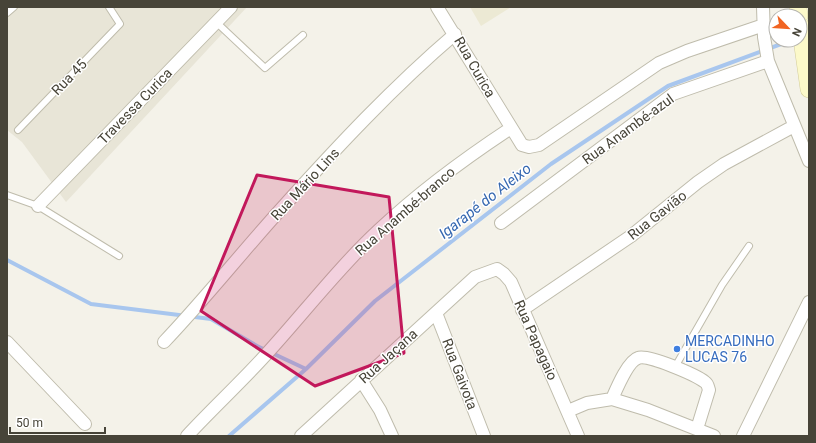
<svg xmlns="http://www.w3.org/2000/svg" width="816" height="443" viewBox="0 0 816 443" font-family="Roboto,sans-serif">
	<rect width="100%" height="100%" fill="#f4f2e9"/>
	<!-- residential -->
	<path fill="#e8e5d7" d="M7,7H247L66,202L22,142L7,130Z"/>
	<!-- education -->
	<path fill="#ece9d4" d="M470,7H511L481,26Z"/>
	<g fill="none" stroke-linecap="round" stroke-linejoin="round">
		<!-- stream -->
		<path stroke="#a8c6ee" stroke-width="4" d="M7,260L91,304L211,319L257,346L306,369
			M229,436L306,369L375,301L551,164L668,86L792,40"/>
		<!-- lane casing -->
		<g stroke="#bfbcac" stroke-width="8">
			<path id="lane" d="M7,13L14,7
				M216,22L265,68L303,35
				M18,130L120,24L109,7
				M7,195L38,206L119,256
				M675,367L722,285L749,246"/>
		</g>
		<!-- street casing -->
		<g stroke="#bfbcac" stroke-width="14">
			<path id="street" d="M437,7L522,145L529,147L539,145L659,63L687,51L764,25
				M763,7L764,37L768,61L809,161
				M38,206L231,7
				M501,223L673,94L768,61
				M522,310L631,236L698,182L724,164L794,126
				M436,313L484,436
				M7,342L85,424
				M164,342C205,299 242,252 282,208C337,147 393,87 455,34
				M361,380L380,410L392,436
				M612,399C616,390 628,361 638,358C648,354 696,375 705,382C708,384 708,387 709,390L697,429
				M568,411L587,403L612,399L648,410L714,436
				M187,436C211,410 237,386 261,360C301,317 336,270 379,230C419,192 464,159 511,128
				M301,436L475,277L497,269L504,274L511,282L578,436
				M743,436L809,302"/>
		</g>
		<!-- secondary casing -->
		<g stroke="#d2cc9a" stroke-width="18">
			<path id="secondary" d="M798,7L799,16
				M800,25L809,89"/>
		</g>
		<!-- lane -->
		<use href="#lane" stroke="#fff" stroke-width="6"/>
		<!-- street -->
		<use href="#street" stroke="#fff" stroke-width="12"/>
		<!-- secondary -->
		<use href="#secondary" stroke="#fcf9ca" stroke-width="17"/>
	</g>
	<!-- marked area -->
	<path fill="#c2185b" fill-opacity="0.2" stroke="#c2185b" stroke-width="3" stroke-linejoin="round" d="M257,175L389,197L404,353L315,386L201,311Z"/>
	<!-- markers -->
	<circle fill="#3f7fe0" stroke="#fff" stroke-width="1.5" cx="677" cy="349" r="4"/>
	<g text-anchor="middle" stroke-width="3" stroke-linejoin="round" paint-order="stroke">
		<!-- street labels -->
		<g font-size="14" fill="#474438" stroke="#fff">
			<text transform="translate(475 67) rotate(60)" y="5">Rua Curica</text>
			<text transform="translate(69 77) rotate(-46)" y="5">Rua 45</text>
			<text transform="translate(135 106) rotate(-46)" y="5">Travessa Curica</text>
			<text transform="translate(628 129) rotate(-36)" y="5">Rua Anambé-azul</text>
			<text transform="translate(305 184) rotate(-47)" y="5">Rua Mário Lins</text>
			<text transform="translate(405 211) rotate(-41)" y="5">Rua Anambé-branco</text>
			<text transform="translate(657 215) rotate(-38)" y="5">Rua Gavião</text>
			<text transform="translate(536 340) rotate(66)" y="5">Rua Papagaio</text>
			<text transform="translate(388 356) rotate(-42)" y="5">Rua Jaçana</text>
			<text transform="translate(460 374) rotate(69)" y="5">Rua Gaivota</text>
		</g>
		<!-- shop labels -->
		<g font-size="14" fill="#366cbe" stroke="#fff" text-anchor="start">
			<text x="685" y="346">MERCADINHO<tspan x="685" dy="16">LUCAS 76</tspan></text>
		</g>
		<!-- water labels -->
		<g font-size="15" font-style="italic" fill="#3467b0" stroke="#fff">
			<text transform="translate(485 201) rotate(-38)" y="5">Igarapé do Aleixo</text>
		</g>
	</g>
	<!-- border -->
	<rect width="816" height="443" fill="none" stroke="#474438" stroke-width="16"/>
	<!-- north arrow -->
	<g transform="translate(788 28) rotate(115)"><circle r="19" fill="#ffffff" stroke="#b5b4af"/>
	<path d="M0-3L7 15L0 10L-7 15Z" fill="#f16422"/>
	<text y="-6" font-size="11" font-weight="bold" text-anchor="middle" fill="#474438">N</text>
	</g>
	<!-- scale -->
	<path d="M10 427v6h95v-6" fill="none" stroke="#474438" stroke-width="2"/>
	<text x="16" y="427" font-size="12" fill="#474438" stroke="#ffffff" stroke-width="3" paint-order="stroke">50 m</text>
</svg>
